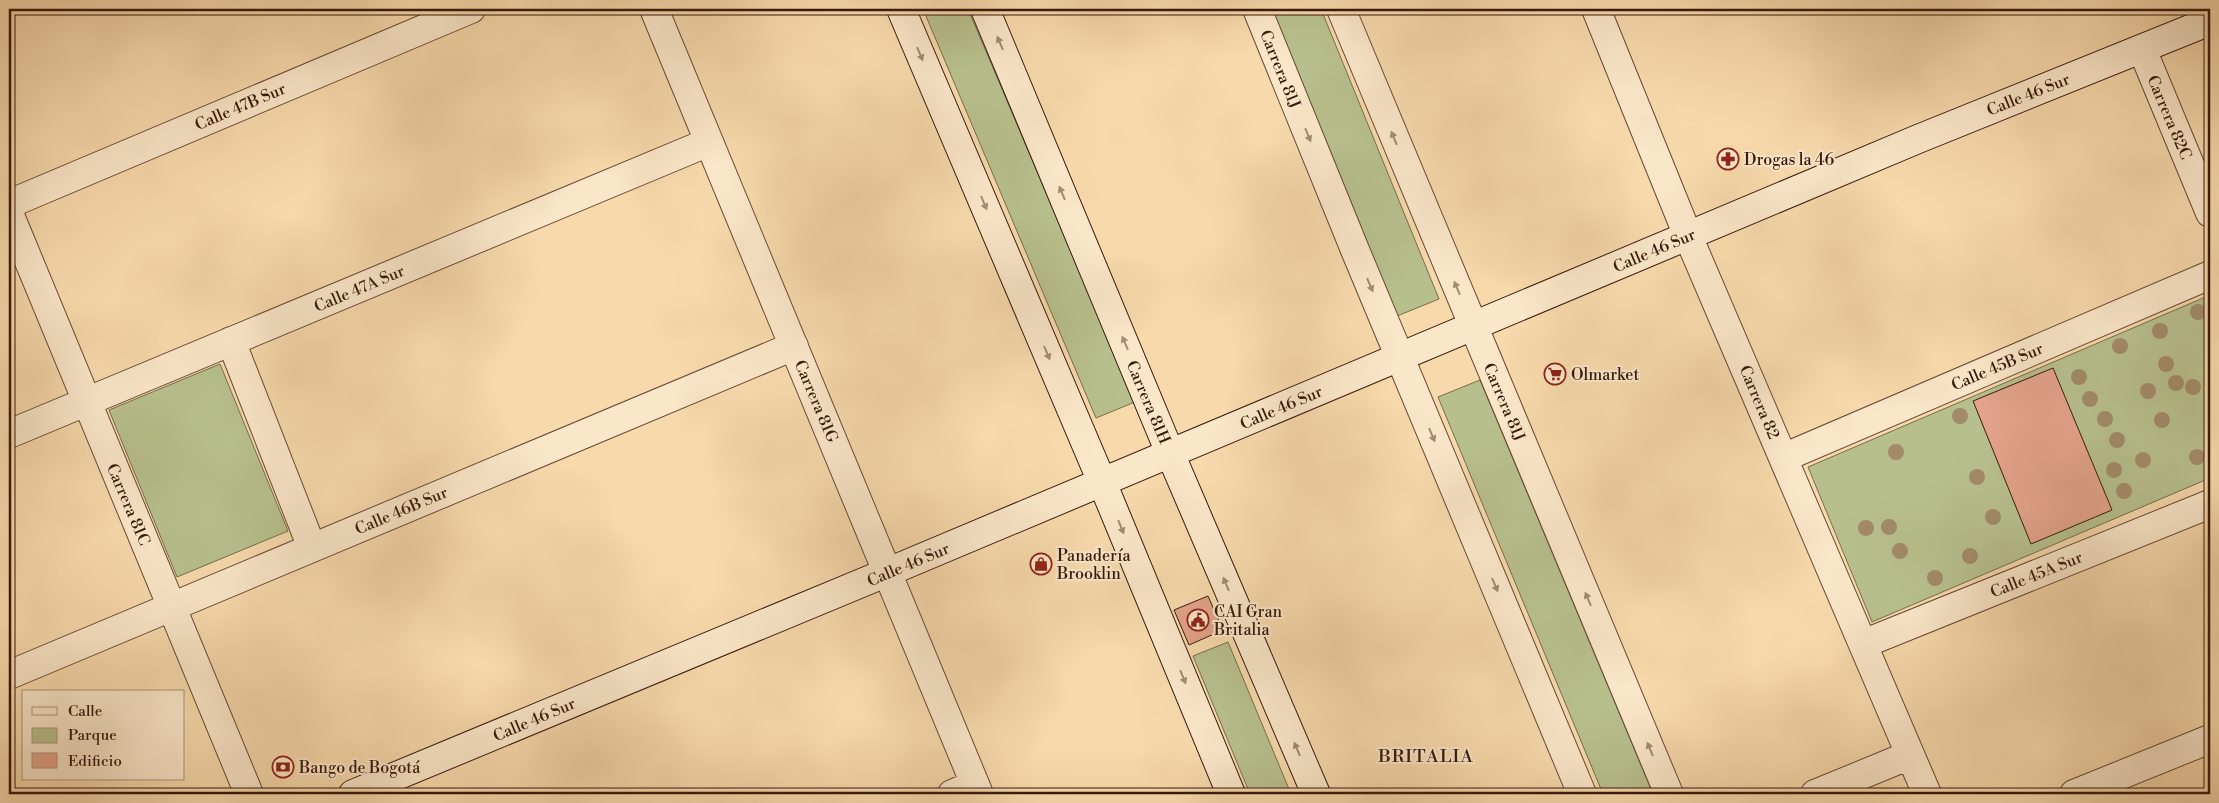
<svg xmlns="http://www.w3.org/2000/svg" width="2219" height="803" viewBox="0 0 2219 803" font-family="'Libre Bodoni',serif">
	<rect width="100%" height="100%" fill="#f7d9ac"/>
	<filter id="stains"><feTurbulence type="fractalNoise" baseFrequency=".004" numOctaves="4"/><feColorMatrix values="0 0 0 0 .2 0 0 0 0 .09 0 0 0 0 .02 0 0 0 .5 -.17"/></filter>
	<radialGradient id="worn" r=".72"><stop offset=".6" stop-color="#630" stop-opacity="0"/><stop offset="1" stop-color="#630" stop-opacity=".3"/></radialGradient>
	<!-- green -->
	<path fill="#b7c08d" stroke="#776c4c" d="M923,9H968L1135,402L1096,418Z
		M1272,9H1321L1439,299L1397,316Z
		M2210,295V478L1872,622L1808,467Z
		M220,364L288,531L177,577L109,410Z
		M1480,380L1653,794H1603L1438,397Z
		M1228,642L1291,794H1250L1193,656Z"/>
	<!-- building -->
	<path fill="#e3a38a" stroke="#37190c" d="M2053,368L2112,510L2031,544L1973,401Z
		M1208,596L1223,630L1189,645L1174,610Z"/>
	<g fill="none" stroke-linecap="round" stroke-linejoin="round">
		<!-- street casing -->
		<g stroke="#674934" stroke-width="30">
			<path id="street" d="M654,9L979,794
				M1257,9L1355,250L1582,794
				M1341,9L1669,794
				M1596,9L1688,236L1927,794
				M2142,49L2210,213
				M9,204L471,9
				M9,213L249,794
				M231,341L312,548
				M9,434L709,142
				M1783,458L2210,275
				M1863,644L2210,504
				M9,675L794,346
				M952,794L975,784
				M1815,794L1910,755
				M2074,794L2210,739"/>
		</g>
		<!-- secondary casing -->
		<g stroke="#37190c" stroke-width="30">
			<path id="secondary" d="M901,9L1102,482L1231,794
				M985,9L1170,453L1316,794
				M353,794L888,572L1918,139L2210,21"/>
		</g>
		<!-- street -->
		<use href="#street" stroke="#fae6c9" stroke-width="28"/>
		<!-- secondary -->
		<use href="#secondary" stroke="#fae6c9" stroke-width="28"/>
	</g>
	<!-- trees -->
	<g fill="#a28b69">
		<circle cx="2198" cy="312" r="8"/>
		<circle cx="2160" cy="331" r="8"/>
		<circle cx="2120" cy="346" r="8"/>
		<circle cx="2166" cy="364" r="8"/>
		<circle cx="2079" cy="377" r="8"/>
		<circle cx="2176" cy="383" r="8"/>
		<circle cx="2193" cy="387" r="8"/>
		<circle cx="2148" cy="391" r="8"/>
		<circle cx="2090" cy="399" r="8"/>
		<circle cx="1960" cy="416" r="8"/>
		<circle cx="2105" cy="419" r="8"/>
		<circle cx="2162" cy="420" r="8"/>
		<circle cx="2117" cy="440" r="8"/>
		<circle cx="1896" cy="452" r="8"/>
		<circle cx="2197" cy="457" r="8"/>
		<circle cx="2143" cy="460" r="8"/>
		<circle cx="2114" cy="470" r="8"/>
		<circle cx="1977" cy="477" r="8"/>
		<circle cx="2124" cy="491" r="8"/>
		<circle cx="1993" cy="517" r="8"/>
		<circle cx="1889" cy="527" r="8"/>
		<circle cx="1866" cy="528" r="8"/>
		<circle cx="1900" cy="551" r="8"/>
		<circle cx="1970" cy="556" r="8"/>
		<circle cx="1935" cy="578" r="8"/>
	</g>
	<!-- one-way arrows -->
	<defs><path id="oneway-solid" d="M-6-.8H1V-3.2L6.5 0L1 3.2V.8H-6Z" transform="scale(1.25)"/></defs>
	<g fill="#a28a74">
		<use href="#oneway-solid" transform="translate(1000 43) rotate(-113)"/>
		<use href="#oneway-solid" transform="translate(920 54) rotate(67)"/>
		<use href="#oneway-solid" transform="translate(1308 135) rotate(68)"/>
		<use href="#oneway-solid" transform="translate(1394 138) rotate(-112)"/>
		<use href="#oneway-solid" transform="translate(1062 193) rotate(-113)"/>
		<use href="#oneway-solid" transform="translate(984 203) rotate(67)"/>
		<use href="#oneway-solid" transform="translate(1370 285) rotate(67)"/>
		<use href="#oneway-solid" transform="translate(1457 288) rotate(-113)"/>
		<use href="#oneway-solid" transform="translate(1125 343) rotate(-113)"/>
		<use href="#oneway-solid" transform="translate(1047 353) rotate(67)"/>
		<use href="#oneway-solid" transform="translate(1432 435) rotate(67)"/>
		<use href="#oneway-solid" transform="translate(1121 527) rotate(68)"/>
		<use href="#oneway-solid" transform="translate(1226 584) rotate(-113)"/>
		<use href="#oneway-solid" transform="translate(1495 585) rotate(67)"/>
		<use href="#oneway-solid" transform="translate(1588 599) rotate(-113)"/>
		<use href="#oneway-solid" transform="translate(1183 677) rotate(68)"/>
		<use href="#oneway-solid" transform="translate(1297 749) rotate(-113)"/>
		<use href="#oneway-solid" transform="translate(1650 749) rotate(-113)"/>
	</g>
	<!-- icons -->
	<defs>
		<g id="pharmacy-ring" transform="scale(1.125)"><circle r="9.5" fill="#fae6c9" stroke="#8f2418" stroke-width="1.5"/><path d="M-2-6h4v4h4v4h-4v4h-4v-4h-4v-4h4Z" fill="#8f2418"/></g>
		<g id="supermarket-ring" transform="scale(1.125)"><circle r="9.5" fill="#fae6c9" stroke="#8f2418" stroke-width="1.5"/><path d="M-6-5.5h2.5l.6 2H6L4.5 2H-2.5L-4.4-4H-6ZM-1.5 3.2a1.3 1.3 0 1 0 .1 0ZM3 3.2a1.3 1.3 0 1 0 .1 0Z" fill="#8f2418"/></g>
		<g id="shop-ring" transform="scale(1.125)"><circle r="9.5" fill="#fae6c9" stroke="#8f2418" stroke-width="1.5"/><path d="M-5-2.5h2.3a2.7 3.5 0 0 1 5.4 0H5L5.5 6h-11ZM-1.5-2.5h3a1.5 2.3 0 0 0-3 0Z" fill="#8f2418"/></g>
		<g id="civic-ring" transform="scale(1.125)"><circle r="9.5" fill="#fae6c9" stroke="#8f2418" stroke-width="1.5"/><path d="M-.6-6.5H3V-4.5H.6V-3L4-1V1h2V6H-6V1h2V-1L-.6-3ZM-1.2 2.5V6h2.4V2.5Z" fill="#8f2418"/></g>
		<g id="bank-ring" transform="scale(1.125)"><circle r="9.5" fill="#fae6c9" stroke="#8f2418" stroke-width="1.5"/><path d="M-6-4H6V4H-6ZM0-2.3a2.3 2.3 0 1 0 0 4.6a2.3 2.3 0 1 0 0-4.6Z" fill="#8f2418"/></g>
	</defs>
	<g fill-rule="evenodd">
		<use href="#pharmacy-ring" x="1728" y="159"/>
		<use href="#supermarket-ring" x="1555" y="374"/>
		<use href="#shop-ring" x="1041" y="564"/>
		<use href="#civic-ring" x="1198" y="620"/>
		<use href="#bank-ring" x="283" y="767"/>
	</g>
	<g text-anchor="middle" stroke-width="4" stroke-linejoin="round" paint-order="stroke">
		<!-- street labels -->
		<g font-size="16" fill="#37190c" stroke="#fae6c9">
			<text transform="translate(1281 69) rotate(68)" y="6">Carrera 81J</text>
			<text transform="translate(2028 94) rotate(-22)" y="6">Calle 46 Sur</text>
			<text transform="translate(240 106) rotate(-23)" y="6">Calle 47B Sur</text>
			<text transform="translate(2170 117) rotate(67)" y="6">Carrera 82C</text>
			<text transform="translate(1654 250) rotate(-23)" y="6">Calle 46 Sur</text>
			<text transform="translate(359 288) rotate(-23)" y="6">Calle 47A Sur</text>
			<text transform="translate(1997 366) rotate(-23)" y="6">Calle 45B Sur</text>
			<text transform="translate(817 401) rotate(67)" y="6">Carrera 81G</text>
			<text transform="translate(1149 402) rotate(67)" y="6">Carrera 81H</text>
			<text transform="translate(1505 402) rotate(67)" y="6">Carrera 81J</text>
			<text transform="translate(1760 402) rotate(67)" y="6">Carrera 82</text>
			<text transform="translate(1281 407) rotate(-23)" y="6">Calle 46 Sur</text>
			<text transform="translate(129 504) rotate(67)" y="6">Carrera 81C</text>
			<text transform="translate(401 510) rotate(-23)" y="6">Calle 46B Sur</text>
			<text transform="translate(908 564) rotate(-23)" y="6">Calle 46 Sur</text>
			<text transform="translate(2036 574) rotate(-22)" y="6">Calle 45A Sur</text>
			<text transform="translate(534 719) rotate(-23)" y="6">Calle 46 Sur</text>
		</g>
		<!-- poi labels -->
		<g font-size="16" fill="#37190c" stroke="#fae6c9" text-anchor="start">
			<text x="1744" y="165">Drogas la 46</text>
			<text x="1571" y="380">Olmarket</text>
			<text x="1057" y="561">Panadería<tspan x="1057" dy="18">Brooklin</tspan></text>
			<text x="1214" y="617">CAI Gran<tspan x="1214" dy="18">Britalia</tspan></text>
			<text x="299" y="773">Bango de Bogotá</text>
		</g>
		<!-- neighbourhood labels -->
		<g font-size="18" letter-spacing="1" fill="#37190c" stroke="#fae6c9">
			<text x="1426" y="762">BRITALIA</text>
		</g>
	</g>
	<!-- margin -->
	<rect width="2219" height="803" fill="none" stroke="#f7d9ac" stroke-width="30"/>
	<rect x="10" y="10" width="2199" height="783" fill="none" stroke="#37190c" stroke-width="2.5"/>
	<rect x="15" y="15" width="2189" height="773" fill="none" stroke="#37190c"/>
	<!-- legend -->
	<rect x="22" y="690" width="162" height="90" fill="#fae6c9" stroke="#ac947d"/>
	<rect x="32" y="707" width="25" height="8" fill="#fae6c9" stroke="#ac947d"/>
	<text x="68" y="716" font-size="15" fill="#37190c">Calle</text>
	<rect x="32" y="728" width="25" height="15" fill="#b7c08d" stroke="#ac947d"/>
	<text x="68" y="740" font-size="15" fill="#37190c">Parque</text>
	<rect x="32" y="753" width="25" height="15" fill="#e3a38a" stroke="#ac947d"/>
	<text x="68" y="766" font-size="15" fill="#37190c">Edificio</text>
	<rect width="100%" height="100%" filter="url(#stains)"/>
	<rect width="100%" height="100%" fill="url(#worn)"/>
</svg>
